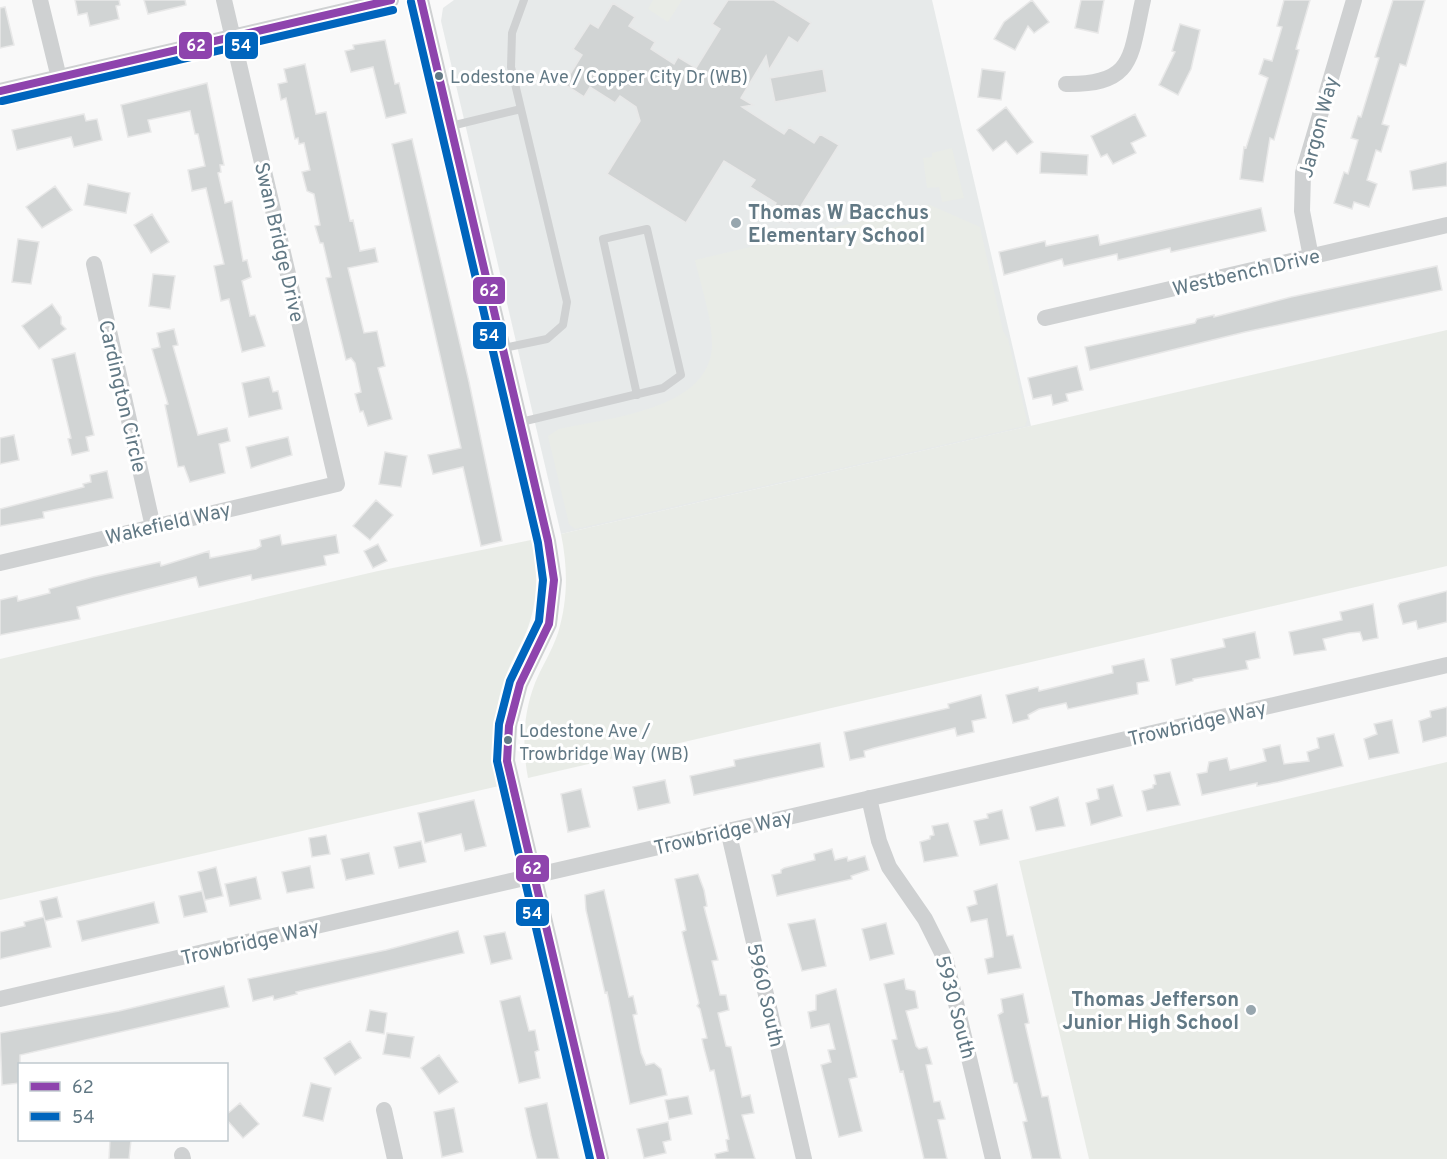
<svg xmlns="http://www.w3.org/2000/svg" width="1447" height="1159" viewBox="0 0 1447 1159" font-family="Overpass,sans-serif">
	<rect width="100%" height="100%" fill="#f9f9f9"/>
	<!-- built -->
	<path fill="#e7eaea" d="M454,0H932L1031,426L561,534L441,21L443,8Z"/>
	<!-- green -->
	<path fill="#e9ece7" d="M653,0H682L668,22L648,9Z
		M952,148L964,198L942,202L939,187L927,188L923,158L932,157V153Z
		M930,205L980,227L1003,331L1008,339L1027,421L1025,426L575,529L569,524L548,436L559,429C607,418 711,410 712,345C712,317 701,287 695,260Z
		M1447,330V566L528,778C522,746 523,714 535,683C542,666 552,651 558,633C568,600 568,568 561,534Z
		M531,540C539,571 538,605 525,635C518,651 509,665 504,681C492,716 492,750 499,786L0,900V659L378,571Z
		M1447,762V1159H1089L1019,861Z"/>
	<!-- building -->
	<path fill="#d1d4d4" stroke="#e8e8e8" stroke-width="1.5" d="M75,0H119L120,5L116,6L119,19L90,26L87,13L78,15Z
		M144,0H185L186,5L148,14Z
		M728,0H774L811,23L798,43L789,37L769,70L766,56L741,98L753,105L742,107L784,134L789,127L814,143L820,134L839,145L790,224L771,212L776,203L750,187L755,180L724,161L686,223L607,174L640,121L636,107L620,96L615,103L590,87L584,97L564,84L582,55L573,49L590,23L598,28L613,3L635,17L629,26L655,42L651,49L674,64L678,57L696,68L720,29L712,24Z
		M1032,0L1049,22L1034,33L1028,26L1015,50L994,39L1004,22Z
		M1081,0H1104L1098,33L1075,28Z
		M1284,0H1310L1296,49L1299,50L1274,140L1270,138L1263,182L1240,179L1244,147L1246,148L1268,78L1259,74L1264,59L1272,61L1282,27L1277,26Z
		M1393,0H1425L1406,66L1400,64L1382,124L1389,126L1381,152L1376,150L1367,180L1377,184L1369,207L1354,202L1352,209L1334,203L1344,172L1348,174L1358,140L1351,138L1358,116L1361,117L1379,58L1375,57Z
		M5,7L14,45L0,48V8Z
		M1180,24L1200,30L1191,69L1178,95L1159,85L1175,52L1172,51Z
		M385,40L395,84L399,83L406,113L386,118L373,67L351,72L345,51L354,49L353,45Z
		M305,64L316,114L326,112L350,221L353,220L360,251L375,248L378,262L348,268L364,333L377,331L385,366L378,368L392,419L368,426L363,411L360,412L355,394L361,392L355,363L351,358L346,360L326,278L331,277L323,243H320L315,226L320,225L314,194L307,191L302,172L310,170L304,143L299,144L298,138L295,139L286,98L281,100L278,84L287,82L284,69Z
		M823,69L827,92L775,102L770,78Z
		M982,69L1005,72L1001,100L978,97Z
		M207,83L224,165H220L221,172L218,173L225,203L232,201L243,261L247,260L251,277L242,281L250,316L255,315L265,346L242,352L229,299L221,301L214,266L224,264L206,188L192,191L188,170L205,166L198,134H195L190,111L148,120L151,132L128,137L121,105Z
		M1006,107L1033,142L1017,154L1006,141L993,151L977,130Z
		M84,114L86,121L97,119L102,140L74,147L71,137L17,150L12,130Z
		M1135,114L1146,136L1131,143L1136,153L1113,164L1107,154L1101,157L1091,136Z
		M412,139L469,382L502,541L481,546L463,467L433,474L428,455L461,448L392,144Z
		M1041,152L1088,155L1087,175L1040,173Z
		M1447,162V186L1413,190L1410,171Z
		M88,184L130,193L126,213L84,205Z
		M55,186L72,210L42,228L26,207Z
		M1261,208L1266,231L1171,252L1170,248L1118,260L1117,254L1064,266L1062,259L1004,275L999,252L1045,241L1046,246L1098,235L1100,245Z
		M152,214L169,242L151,253L134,225Z
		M18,239L39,242L31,284L12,282Z
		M1437,266L1442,290L1245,332L1090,370L1085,347L1195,323L1197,319L1214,315V317L1291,297Z
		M153,274L175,276L170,309L149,306Z
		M52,304L61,317V324L66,329L39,349L22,326Z
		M174,329L178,345L173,346L198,435L227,428L230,441L219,444L225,473L190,482L184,466L178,467L165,405L168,404L152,349L160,347L157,333Z
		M75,353L94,435L86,437L89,451L72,455L68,439L71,438L52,359Z
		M1077,366L1083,390L1066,394L1068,401L1053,405L1051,395L1033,399L1028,378Z
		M269,377L273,392L278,391L282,409L249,417L242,383Z
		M14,435L19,460L0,464V438Z
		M288,437L292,455L251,468L246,447Z
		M385,452L407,456L401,487L379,484Z
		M107,471L113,498L43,512L44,518L0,526V509L84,487L83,484L91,482L90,475Z
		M376,500L393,515L370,540L353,526Z
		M280,535L282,545L336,535L339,553L324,556L326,565L252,580L251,575L199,587L196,577L128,594L77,607L80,619L0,635V600L17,596L18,601L50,593L49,589L93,577L160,562L161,566L209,551L210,558L256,549L261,546L260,540Z
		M378,544L387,561L373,568L364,551Z
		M1447,591V622L1418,629L1416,621L1403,624L1398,606L1400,603Z
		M1373,604L1378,638L1363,641L1360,632L1349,633L1323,639L1326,650L1294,655L1289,632L1342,620L1340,612Z
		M1255,632L1260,658L1246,661L1248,669L1193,679V681L1176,685L1171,659L1225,647L1223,639Z
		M1144,659L1149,681L1137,683L1138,694L1068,709L1066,703L1039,709L1028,715L1029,719L1013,723L1006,695L1038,687L1039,691L1113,673L1112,666Z
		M981,695L986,718L972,721L974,732L957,736L955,728L874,748L864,751L865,757L850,760L844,732L949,708L948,704Z
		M1447,707V736L1423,742L1419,721L1431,717L1430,711Z
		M1392,720L1399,753L1369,759L1364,739L1377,734L1374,724Z
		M1334,734L1343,766L1278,782L1257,786V783L1202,795L1197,774L1207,772L1209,762L1227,758L1230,770L1255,764L1266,761L1263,749L1280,745L1284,764L1309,761L1307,752L1319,748L1317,738Z
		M820,743L824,767L694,795L690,776L735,766L734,760Z
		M1170,772L1180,805L1147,811L1142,791L1153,788V785L1156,784L1154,775Z
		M665,780L670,803L638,810L633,787Z
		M1113,785L1122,816L1091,825L1086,803L1099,799L1097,789Z
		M581,789L590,827L568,832L561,794Z
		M1058,797L1065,826L1036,831L1030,807Z
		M474,800L486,846L465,851L461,834L425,843L418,813Z
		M1002,810L1009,839L980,845L974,821L988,818L987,814Z
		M948,823L958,856L924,862L920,842L930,839V836L934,835L932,826Z
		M326,835L330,854L312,857L309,838Z
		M421,841L426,862L399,868L394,847Z
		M832,849L835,860L847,857L848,861L865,856L869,870L851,876L852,879L777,896L772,875L781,873V870L784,868L815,860L814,854Z
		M369,853L374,874L346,880L341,859Z
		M310,866L314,888L287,893L282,872Z
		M216,867L223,896L205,900L198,872Z
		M698,874L704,890L707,906L704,907L718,960L712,961L720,995H726L729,1010L718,1013L726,1046L731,1047L742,1097L750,1095L754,1113L742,1115L755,1159H716L715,1154L728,1151L726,1140L729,1139L714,1070L710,1071L704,1048L702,1039L707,1038L700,1009L697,1006L699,1003L682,932L686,930L675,879Z
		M256,877L261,899L230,906L225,884Z
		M997,884L1007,936L1013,935L1021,968L988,974L985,959L993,957V952L987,919L971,922L967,907L977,904L974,891Z
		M604,890L629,997L633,996L637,1014L633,1015L641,1053L646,1065L654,1063L661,1069L667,1095L630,1104L607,992L605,993L586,910L585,895Z
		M202,891L207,912L184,917L179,896Z
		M57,897L62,917L45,921L40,901Z
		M154,902L159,923L82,941L77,921Z
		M44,917L51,947L0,959V932L25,926L24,922Z
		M815,919L826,966L802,971L788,924Z
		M886,923L894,954L870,960L862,929Z
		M458,931L464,953L296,992L297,994L274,1000L273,996L253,1001L248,979L386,950Z
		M505,932L512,959L491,964L484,936Z
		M904,979L906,989L915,991L918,1008L906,1011L916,1046L919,1049L927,1047L932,1064L926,1065L934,1102L940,1101L945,1119L938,1120L947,1159H924L903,1071L900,1072L892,1040L897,1039L884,984Z
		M224,986L229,1007L20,1055V1083L2,1085L0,1033L119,1011Z
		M836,989L857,1077L849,1079L862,1131L839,1137L821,1065L831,1062L828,1050L835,1049L829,1024L811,1028L808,1012L816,1010V995Z
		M1023,994L1029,1023L1025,1024L1042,1097L1048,1096L1061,1159H1032L1023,1122L1027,1121L1017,1083H1014L998,1015L1003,1012L1001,999Z
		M520,996L529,1031L535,1030L539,1050L535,1052L540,1078L519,1083L500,1001Z
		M370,1010L387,1013L384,1034L366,1031Z
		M387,1033L414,1037L410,1058L383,1054Z
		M350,1041L361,1058L335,1075L324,1058Z
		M439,1055L458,1082L439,1094L421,1068Z
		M311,1083L331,1088L323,1121L303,1116Z
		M688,1096L692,1114L669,1119L665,1100Z
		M240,1103L259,1124L243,1138L226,1119V1115Z
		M547,1103L553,1132L559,1159H537L531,1136L525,1108Z
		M454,1108L463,1152L442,1157L434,1112Z
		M668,1122L671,1140L663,1142L666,1153L644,1158L637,1129Z
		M110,1140H131L129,1159H109Z"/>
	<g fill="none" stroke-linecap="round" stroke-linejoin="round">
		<!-- lane -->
		<path stroke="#cfd1d2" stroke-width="8" d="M451,126L521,109
			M504,348L547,339L563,325L567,302L511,67L512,33L524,0
			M521,422L663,388L681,375L647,229L603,239L637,395"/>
		<!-- street -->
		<path stroke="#cfd1d2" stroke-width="16" d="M40,0L59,78
			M421,0L548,541L554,580L549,624L520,684L509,726L507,761L601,1159
			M1066,84C1135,85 1130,57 1143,0
			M0,91L391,0
			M1311,257L1302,211L1303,173L1354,0
			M94,264L153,527
			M1045,318L1447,225
			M0,563L337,484L224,0
			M869,798L879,841L889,867L925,919L946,961L993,1159
			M728,830L804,1159
			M0,999L1447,665
			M384,1110L395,1159
			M182,1155L183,1159"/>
		<!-- bus-1 casing -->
		<g stroke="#fff" stroke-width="12">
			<path id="bus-1" d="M421,0L548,541L554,580L549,624L520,684L509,726L507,761L601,1159
				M0,91L391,0"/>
		</g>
		<!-- bus-2 casing -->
		<g stroke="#fff" stroke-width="12">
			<path id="bus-2" d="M411,2L538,543L543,580L539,621L510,681L499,724L497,761L590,1159
				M2,101L393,10"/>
		</g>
		<!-- bus-1 -->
		<use href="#bus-1" stroke="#8e44ad" stroke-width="8"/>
		<!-- bus-2 -->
		<use href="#bus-2" stroke="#0065bd" stroke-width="8"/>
	</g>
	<!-- markers -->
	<g fill="#627985" stroke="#fff" stroke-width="2">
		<circle cx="439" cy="76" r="5"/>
		<circle cx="508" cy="740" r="5"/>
	</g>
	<g fill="#97a6ae" stroke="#fff" stroke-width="2">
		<circle cx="736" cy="223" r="6"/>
		<circle cx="1251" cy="1010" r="6"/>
	</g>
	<g text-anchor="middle" stroke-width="6" stroke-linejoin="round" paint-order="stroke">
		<!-- bus labels -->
		<g font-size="18" fill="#627985" stroke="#fff" text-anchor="start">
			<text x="450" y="83">Lodestone Ave / Copper City Dr (WB)</text>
			<text x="519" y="737">Lodestone Ave /<tspan x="519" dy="23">Trowbridge Way (WB)</tspan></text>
		</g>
		<!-- street labels -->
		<g font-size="20" fill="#627985" stroke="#fff">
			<text transform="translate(1318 127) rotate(-75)" y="7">Jargon Way</text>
			<text transform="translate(280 242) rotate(77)" y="7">Swan Bridge Drive</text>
			<text transform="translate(1246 272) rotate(-13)" y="7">Westbench Drive</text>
			<text transform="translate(123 396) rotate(77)" y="7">Cardington Circle</text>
			<text transform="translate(168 523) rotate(-13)" y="7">Wakefield Way</text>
			<text transform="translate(1197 723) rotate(-13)" y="7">Trowbridge Way</text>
			<text transform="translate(723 832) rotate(-13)" y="7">Trowbridge Way</text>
			<text transform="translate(250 942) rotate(-13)" y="7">Trowbridge Way</text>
			<text transform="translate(766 995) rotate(77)" y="7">5960 South</text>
			<text transform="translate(956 1007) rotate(75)" y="7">5930 South</text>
		</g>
		<!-- poi labels -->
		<g font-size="20" font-weight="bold" fill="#627985" stroke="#fff" text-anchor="start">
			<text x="748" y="219">Thomas W Bacchus<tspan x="748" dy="23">Elementary School</tspan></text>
			<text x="1239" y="1006" text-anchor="end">Thomas Jefferson<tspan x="1239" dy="23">Junior High School</tspan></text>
		</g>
	</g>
	<g stroke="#fff" stroke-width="2">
		<rect x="224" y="31" width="35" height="29" rx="6" fill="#0065bd"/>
		<rect x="178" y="31" width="35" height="29" rx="6" fill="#8e44ad"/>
		<rect x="472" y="276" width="34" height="29" rx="6" fill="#8e44ad"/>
		<rect x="472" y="321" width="35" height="29" rx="6" fill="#0065bd"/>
		<rect x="515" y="854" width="35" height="29" rx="6" fill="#8e44ad"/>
		<rect x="515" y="898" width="35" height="29" rx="6" fill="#0065bd"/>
	</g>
	<g font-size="16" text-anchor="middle" font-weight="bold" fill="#fff">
		<text x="241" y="51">54</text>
		<text x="196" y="51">62</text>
		<text x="489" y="296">62</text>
		<text x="489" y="341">54</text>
		<text x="532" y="874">62</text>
		<text x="532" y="919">54</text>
	</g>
	<!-- legend -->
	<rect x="18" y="1063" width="210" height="78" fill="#ffffff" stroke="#c0c9ce" stroke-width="1.5"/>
	<rect x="30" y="1082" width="30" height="9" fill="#8e44ad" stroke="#c0c9ce" stroke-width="1.5"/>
	<text x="72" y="1093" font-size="18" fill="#627985">62</text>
	<rect x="30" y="1112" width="30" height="9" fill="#0065bd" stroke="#c0c9ce" stroke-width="1.5"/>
	<text x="72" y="1123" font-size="18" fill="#627985">54</text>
</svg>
